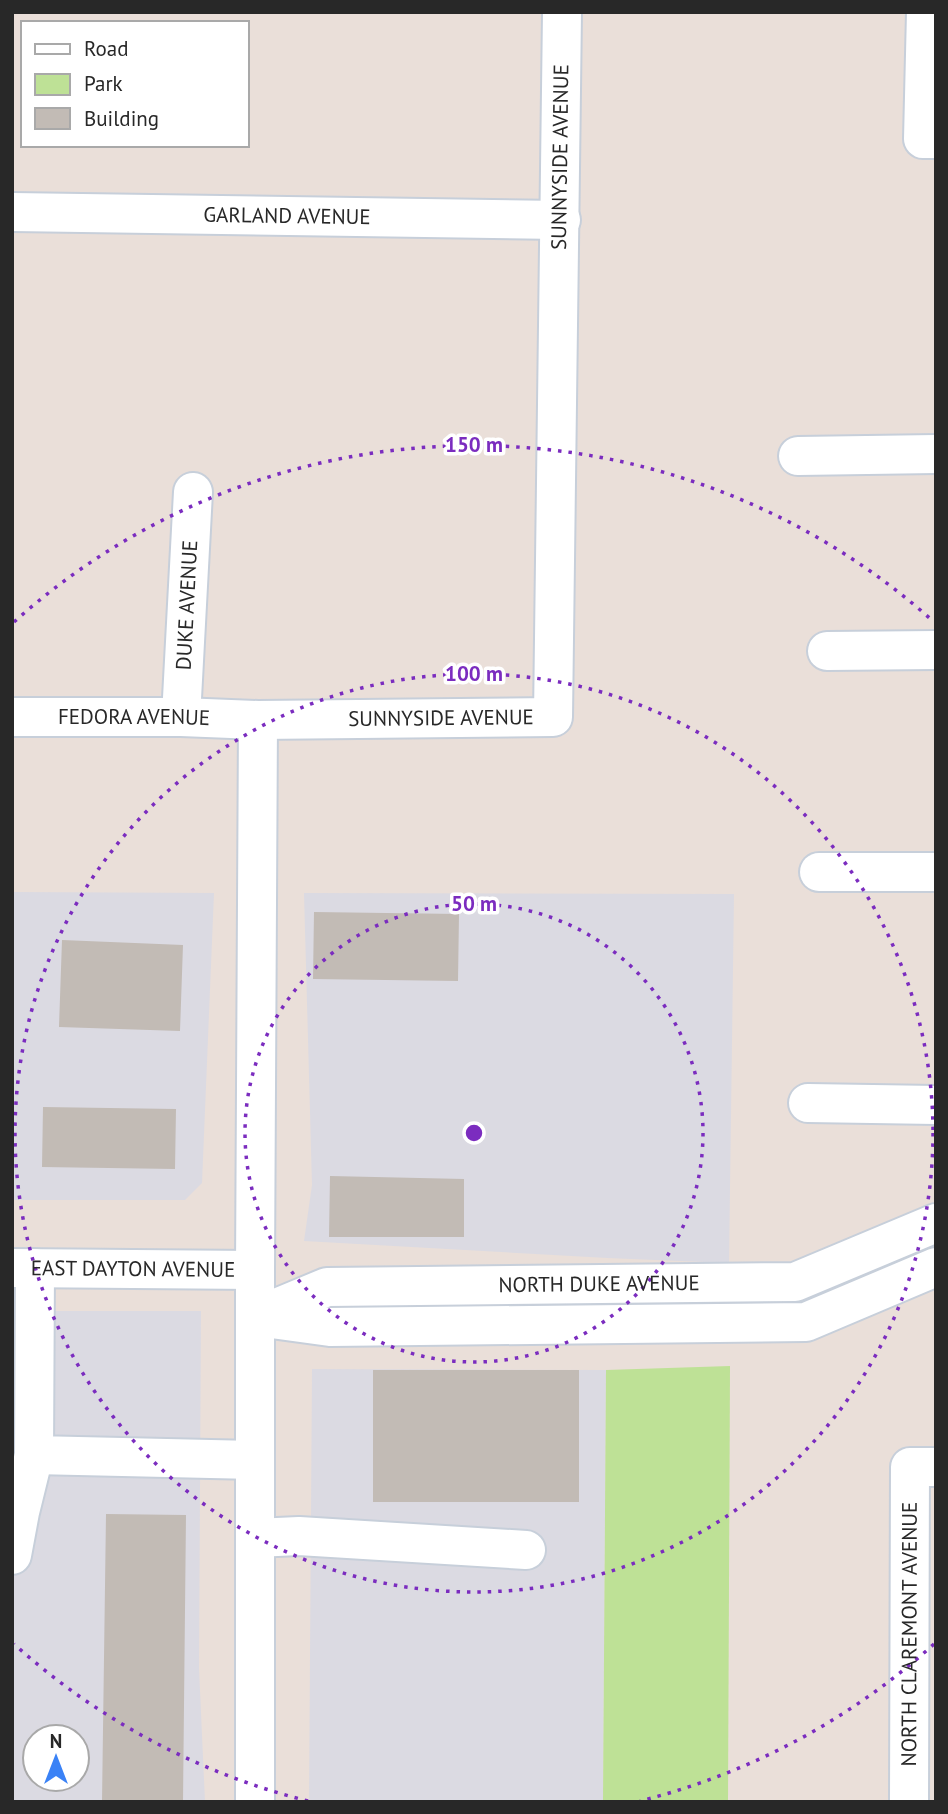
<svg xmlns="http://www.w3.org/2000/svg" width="948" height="1814" viewBox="0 0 948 1814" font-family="'PT Sans',sans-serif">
	<rect width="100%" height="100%" fill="#eadfd9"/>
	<!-- industrial -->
	<path fill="#dbdae2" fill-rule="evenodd" d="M12,892L214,893L202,1183L185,1200H12Z
		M304,893L734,894L729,1263L607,1258L304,1241L312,1185Z
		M12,1311H201L199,1668L205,1802H12ZM35,1737H77V1779H35Z
		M312,1369L606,1370L603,1802H309Z"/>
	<!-- green -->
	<path fill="#bee196" d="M730,1366L728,1802H603L606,1370Z"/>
	<!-- building -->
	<path fill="#c2bbb5" d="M314,912L459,914L458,981L313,979Z
		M62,940L183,945L180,1031L59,1027Z
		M43,1107L176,1109L175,1169L42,1167Z
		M330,1176L464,1179V1237H329Z
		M373,1370H579V1502H373Z
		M106,1514L186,1515L183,1802H102Z"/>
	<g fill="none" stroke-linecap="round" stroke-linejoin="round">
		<!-- minor casing -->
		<g stroke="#c7cfda" stroke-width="42">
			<g id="minor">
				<path d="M926,12L923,139H936"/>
				<path id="s1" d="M12,212L561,220"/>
				<path d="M798,456L936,454"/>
				<path d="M827,651L936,650"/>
				<path id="s2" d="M12,717H181L258,720L553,717L562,12"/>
				<path id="s3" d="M181,717L193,492"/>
				<path d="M819,872H936"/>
				<path d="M808,1103L936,1105"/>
				<path id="s4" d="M12,1268L255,1270"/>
				<path d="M35,1268L34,1455L255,1460"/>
				<path id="s5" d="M255,1317L327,1287L795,1282L936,1223"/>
				<path d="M257,1317L330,1327L806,1322L936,1267"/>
				<path d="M255,1538L299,1536L526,1550"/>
				<path d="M12,1555L20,1512L34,1455"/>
				<path d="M255,1802V1270L258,720"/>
				<path id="s6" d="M909,1802L910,1467H936"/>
			</g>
		</g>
		<!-- minor -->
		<use href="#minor" stroke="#fff" stroke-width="38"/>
	</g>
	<!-- distance rings -->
	<g fill="none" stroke="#7b2cbf" stroke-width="3.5" stroke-dasharray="3.5 7">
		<circle cx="474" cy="1133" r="229"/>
		<circle cx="474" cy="1133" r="459"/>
		<path d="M934 1644A688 688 0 0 1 640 1801M308 1801A688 688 0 0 1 14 1644M14 622A688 688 0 0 1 934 622"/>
	</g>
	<g text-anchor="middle" stroke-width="7" stroke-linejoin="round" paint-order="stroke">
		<!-- street labels -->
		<g font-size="21" fill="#282828" stroke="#fff">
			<text dy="7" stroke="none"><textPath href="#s2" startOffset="1101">SUNNYSIDE AVENUE</textPath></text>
			<text dy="7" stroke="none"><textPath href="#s1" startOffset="275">GARLAND AVENUE</textPath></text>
			<text dy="7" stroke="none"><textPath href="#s3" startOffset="112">DUKE AVENUE</textPath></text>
			<text dy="7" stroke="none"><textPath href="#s2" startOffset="122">FEDORA AVENUE</textPath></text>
			<text dy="7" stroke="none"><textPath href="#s2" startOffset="429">SUNNYSIDE AVENUE</textPath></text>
			<text dy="7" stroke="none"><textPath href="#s4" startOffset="121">EAST DAYTON AVENUE</textPath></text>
			<text dy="7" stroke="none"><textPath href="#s5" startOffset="350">NORTH DUKE AVENUE</textPath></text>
			<text dy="7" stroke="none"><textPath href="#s6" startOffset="168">NORTH CLAREMONT AVENUE</textPath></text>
		</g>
	</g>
	<circle cx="474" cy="1133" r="10" fill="#7b2cbf" stroke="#fff" stroke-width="3.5"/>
	<g font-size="21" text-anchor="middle" font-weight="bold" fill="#7b2cbf" stroke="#fff" stroke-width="7" stroke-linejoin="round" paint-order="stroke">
		<text x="474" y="452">150 m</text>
		<text x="474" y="681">100 m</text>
		<text x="474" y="911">50 m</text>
	</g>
	<!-- border -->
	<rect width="948" height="1814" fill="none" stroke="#282828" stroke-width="28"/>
	<!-- legend -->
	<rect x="21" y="21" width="228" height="126" fill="#ffffff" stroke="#a9a9a9" stroke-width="2"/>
	<rect x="35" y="44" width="35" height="10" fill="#ffffff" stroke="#a9a9a9" stroke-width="2"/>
	<text x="84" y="56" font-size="21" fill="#282828">Road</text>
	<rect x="35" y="74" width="35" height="21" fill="#bee196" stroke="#a9a9a9" stroke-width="2"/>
	<text x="84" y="91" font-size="21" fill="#282828">Park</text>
	<rect x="35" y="108" width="35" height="21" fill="#c2bbb5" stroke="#a9a9a9" stroke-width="2"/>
	<text x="84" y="126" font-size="21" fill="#282828">Building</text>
	<!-- north arrow -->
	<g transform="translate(56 1758)"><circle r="33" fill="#ffffff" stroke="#a9a9a9" stroke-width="2"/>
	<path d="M0-5L12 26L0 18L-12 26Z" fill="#3a82f6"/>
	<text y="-10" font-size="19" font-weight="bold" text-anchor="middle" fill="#282828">N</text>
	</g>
</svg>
